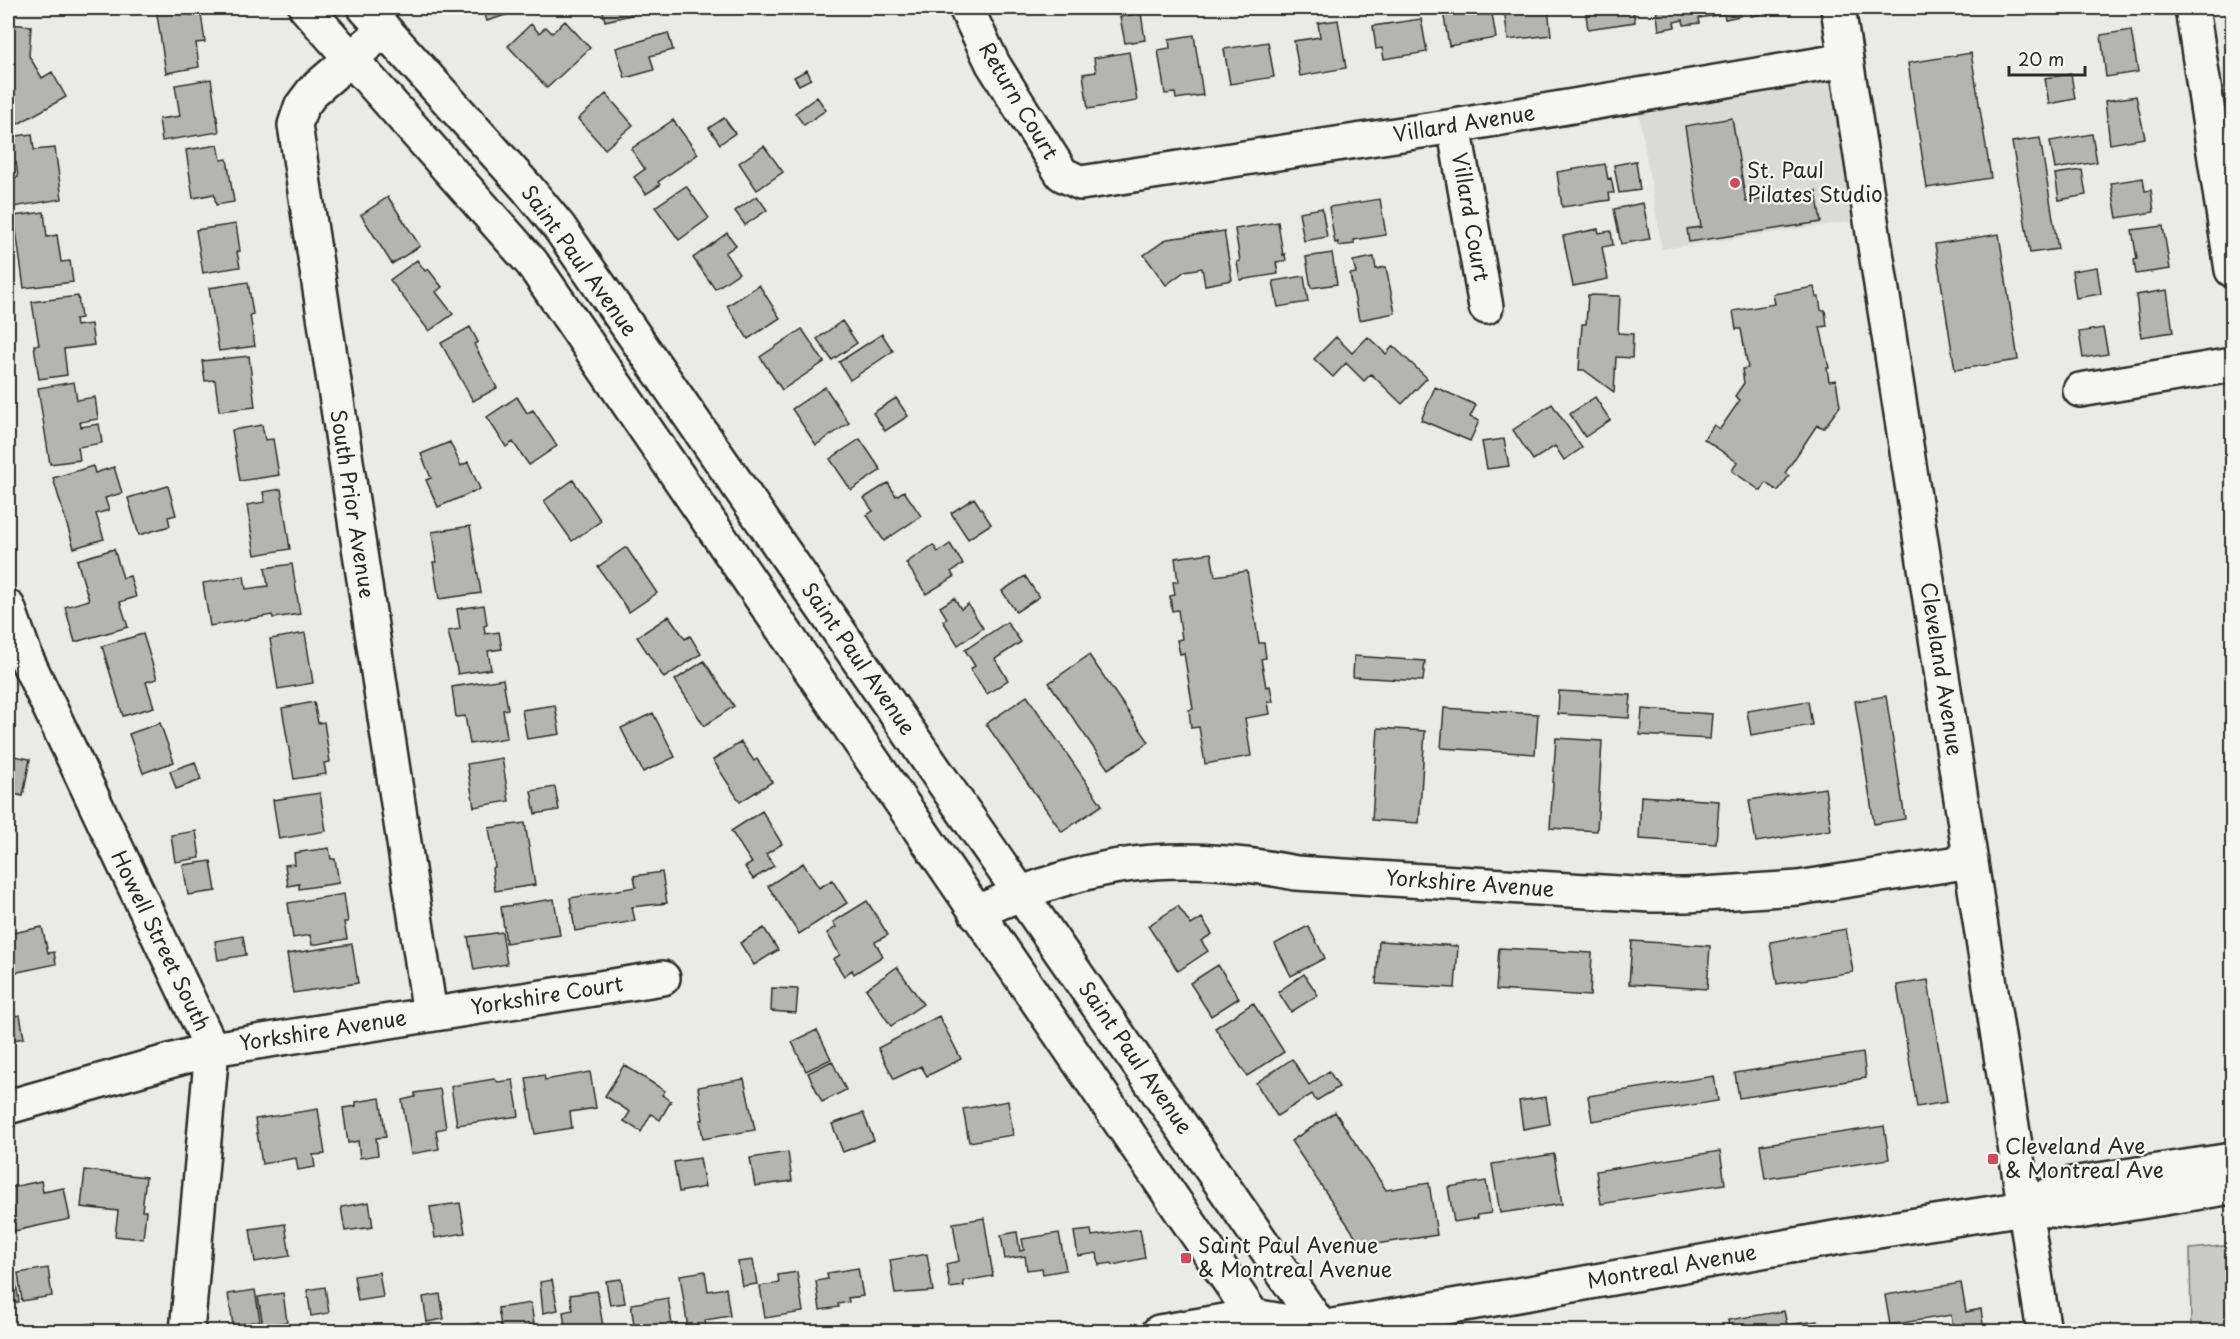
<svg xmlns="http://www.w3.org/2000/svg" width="2240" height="1339" viewBox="0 0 2240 1339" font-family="'Playpen Sans',sans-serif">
	<rect width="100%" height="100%" fill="#eaeae6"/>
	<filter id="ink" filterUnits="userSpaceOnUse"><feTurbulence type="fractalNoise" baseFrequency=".0167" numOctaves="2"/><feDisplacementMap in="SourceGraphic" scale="12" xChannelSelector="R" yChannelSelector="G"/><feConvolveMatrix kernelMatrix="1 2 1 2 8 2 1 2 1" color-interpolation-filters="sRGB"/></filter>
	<g filter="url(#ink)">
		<!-- built -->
		<path fill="#dadad6" d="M1846,54L1873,218L1662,249L1635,90Z"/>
		<!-- green -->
		<path fill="#cacac7" stroke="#7a7a79" stroke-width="1.5" d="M2232,1245V1331H2191L2190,1249Z"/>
		<!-- building -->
		<path fill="#b4b4b1" stroke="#2b2b2b" stroke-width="1.5" d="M156,8H189L190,15L201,14L205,42L196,43L199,67L166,73Z
			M482,8H514L515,12L487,21Z
			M602,8H629L631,15L605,21Z
			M1166,8H1201L1167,13Z
			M1285,8H1299V10L1286,13Z
			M1358,8H1375L1376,9L1359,12Z
			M1465,8H1491L1496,38L1449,46L1443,11Z
			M1504,8H1548L1551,35L1508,40Z
			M1585,8H1633L1635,22L1588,29Z
			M1656,8H1766L1767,13L1751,16L1750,10L1740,11V16L1725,19L1724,14L1699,18L1700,23L1684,25L1683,20L1674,22L1675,27L1659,30Z
			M1898,8H1941L1899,14Z
			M1141,13L1145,40L1125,43L1120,17Z
			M1421,19L1427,52L1384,59L1382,48L1376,49L1373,26Z
			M1338,20L1346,68L1300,76L1294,41L1320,37L1318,23Z
			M565,21L590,48L547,88L508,46L531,24L539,33L546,27L552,33Z
			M8,24L31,26L29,56L42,78L52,72L66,97L18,124L8,106Z
			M2131,30L2138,72L2106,77L2101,35Z
			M668,33L673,50L650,56L654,70L625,78L616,48Z
			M1194,35L1203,95L1176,99L1175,93L1165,94L1158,50L1170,48L1169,39Z
			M1268,42L1274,77L1230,84L1224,49Z
			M1129,52L1137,101L1088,109L1083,74L1096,72L1094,58Z
			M1971,53L1991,178L1927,188L1908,63Z
			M807,70L811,79L799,85L794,77Z
			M2071,74L2075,99L2049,104L2045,78Z
			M211,79L219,132L162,141L159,119L180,116L175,85Z
			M606,94L633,125L605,149L578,119Z
			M2136,96L2145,138L2110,144L2105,101Z
			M817,97L826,110L804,125L795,113Z
			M724,118L735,133L720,144L709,128Z
			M1732,118L1746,202L1816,191L1821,222L1689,242L1687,229L1701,227L1685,126Z
			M673,120L698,154L658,182L660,185L646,194L634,177L645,169L631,149Z
			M32,134L34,150L55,148L62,199L13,207L10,178L18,177L16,162L8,164V137Z
			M2092,134L2097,162L2055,169L2050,141Z
			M2040,138L2058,249L2030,253L2012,142Z
			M218,145L221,160L227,159L234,202L216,205L214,194L193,198L186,150Z
			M764,146L783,172L757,190L739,163Z
			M1636,161L1640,190L1619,193L1614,165Z
			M1605,164L1608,179L1611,178L1614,193H1609L1610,200L1562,207L1557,172Z
			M2082,170L2086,195L2059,200L2055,174Z
			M2143,178L2145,191L2151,190L2154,212L2117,218L2111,183Z
			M686,186L709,218L679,240L655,207Z
			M757,196L767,210L745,225L735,211Z
			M388,197L420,246L392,264L361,215Z
			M1380,199L1386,235L1354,240V244L1338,246V242L1335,243L1329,207Z
			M1643,203L1650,239L1621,244L1614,209Z
			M1322,208L1327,237L1304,241L1299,212Z
			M44,212L47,237L57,235L61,262L70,261L73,282L24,288L14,216Z
			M1278,222L1283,255L1285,254L1286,261L1276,262L1278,274L1240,280L1237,262L1240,261L1235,229Z
			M236,224L240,251L237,252L240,267L203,273L196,230Z
			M2163,226L2170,269L2136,274L2134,260L2137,259L2132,230Z
			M1598,229L1599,233L1611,231L1613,245L1602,247L1608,279L1573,286L1563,236Z
			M1224,231L1232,280L1205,285L1202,268L1185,271L1166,285L1144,255L1167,239Z
			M727,233L736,245L725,253L739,273L715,289L693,258Z
			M1999,234L2018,360L1955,370L1935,244Z
			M1332,253L1337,284L1311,288L1306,257Z
			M1374,257L1376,269L1386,267L1395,313L1359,320L1350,274L1356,273L1353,261Z
			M417,260L425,271L428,269L442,287L436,292L453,314L429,331L390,280Z
			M2097,267L2101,294L2076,298L2072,271Z
			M1304,276L1308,302L1278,307L1273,281Z
			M248,282L253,314L250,315L255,346L219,351L209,288Z
			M759,285L780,318L748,339L727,306Z
			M1814,287L1816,297H1819L1821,310H1825L1827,326L1820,327L1829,368H1827L1829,381L1836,380L1840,406L1824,428L1817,425L1785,473L1789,476L1778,491L1766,483L1761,491L1732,471L1737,462L1704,439L1714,425L1720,429L1740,400L1735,396L1744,383L1742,369L1748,368L1741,329H1736L1733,311L1775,304L1773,294Z
			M2167,290L2173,332L2141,337L2136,295Z
			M1588,295L1620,296L1618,333L1633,334L1632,358L1616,357L1614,392L1584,370H1579L1582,324H1586Z
			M78,296L81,318L75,319L76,326L91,324L94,345L64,349L67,375L39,379L34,345H39L32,302Z
			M842,321L857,343L832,360L817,339Z
			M470,327L478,342L474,344L497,388L473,401L441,343Z
			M2103,328L2108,354L2083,358L2079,332Z
			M802,329L824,362L782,390L760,357Z
			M882,334L893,351L850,380L839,362Z
			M1336,337L1352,353L1368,337L1386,354L1393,346L1427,378L1402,404L1371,374L1364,381L1346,363L1333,377L1314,359Z
			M249,356L255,407L219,411L215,380L205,381L202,361Z
			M74,382L77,400L95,397L98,419L80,422L81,427L99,424L102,443L78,447L80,460L50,464L38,388Z
			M825,387L849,423L816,445L792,409Z
			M1435,387L1476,405L1470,417L1479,421L1470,441L1421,420Z
			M517,397L527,413L533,410L557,446L529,465L513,442L506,447L487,417Z
			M1595,397L1610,420L1585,437L1570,414Z
			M896,398L908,416L885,431L873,413Z
			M1552,404L1582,448L1564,460L1555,446L1533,460L1513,430Z
			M262,425L265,440L273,439L279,475L240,481L232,430Z
			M860,439L881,470L851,490L830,459Z
			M1504,439L1509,466L1487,469L1482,442Z
			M450,442L461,466L468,462L480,489L438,507L426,480L431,478L421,454Z
			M93,466L95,473L114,467L122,493L105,498L109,510L96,514L104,539L74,548L53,478Z
			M573,480L601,521L572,541L544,501Z
			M888,483L896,496L904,491L921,516L884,541L867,515L873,511L864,498Z
			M168,486L176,515L168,517L170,526L139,535L128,498Z
			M281,489L290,549L255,555L247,505L265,502L263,492Z
			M974,498L991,524L968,539L951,513Z
			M470,526L481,593L439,599L433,562H436L432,532Z
			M950,544L963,564L951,572L954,577L926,594L906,563L933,545L938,552Z
			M626,547L657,593L629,612L598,567Z
			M114,549L123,578L130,576L136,597L120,602L128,627L75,642L65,607L89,600L77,560Z
			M1211,553L1215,576L1247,571L1259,643H1264L1266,658L1261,659L1266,687L1270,686L1273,702H1268L1270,714L1245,718L1251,756L1205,764L1199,727L1191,728L1189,710L1193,709L1184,653L1180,654L1177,640L1182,639L1178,610L1172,611L1170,596L1175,595L1173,582H1178L1175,558Z
			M292,564L300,614L273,618L272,615L210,626L203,583L244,576L246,589L268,586L265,568Z
			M1025,576L1039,597L1016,612L1002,591Z
			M954,598L961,609L968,604L983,628L958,645L943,621L947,618L940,607Z
			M484,605L487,625L484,626L485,634L499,632L502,649L488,651L491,669L458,674L448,631L460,629L457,609Z
			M669,616L685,639L690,636L701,654L664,678L637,637Z
			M1007,622L1021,642L995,659L1008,680L987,694L970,669L975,666L965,650Z
			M305,633L313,683L278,689L270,639Z
			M143,634L157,679L146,682L154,707L123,716L102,646Z
			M1089,655L1149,742L1108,769L1049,683Z
			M1354,656L1425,661L1423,681L1353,677Z
			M704,661L734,706L704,726L675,680Z
			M503,679L508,709L503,710L507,738L470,744L465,716L456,717L452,687Z
			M1559,691L1631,695L1629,718L1558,714Z
			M1027,696L1102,805L1062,832L986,724Z
			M1886,696L1905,819L1874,824L1855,701Z
			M1808,701L1812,725L1751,735L1747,711Z
			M314,702L318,723L324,722L330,762L324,763L326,774L294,779L282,708Z
			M555,705L560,734L527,739L522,710Z
			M1444,708L1538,714L1535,754L1441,748Z
			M1642,709L1712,714L1710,739L1640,735Z
			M653,713L675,757L643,772L621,728Z
			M160,723L174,762L143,773L129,734Z
			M1378,728L1425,731L1419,823L1372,820Z
			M1556,738L1602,741L1597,831L1550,828Z
			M741,742L754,761L757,759L772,782L740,802L713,760Z
			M8,755L30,759L23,796L8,793Z
			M502,758L509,801L474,807L467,764Z
			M195,762L201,780L176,789L170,771Z
			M555,787L559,810L535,814L531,791Z
			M1825,788L1831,830L1756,842L1749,800Z
			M320,793L326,831L279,839L273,800Z
			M1641,796L1719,801L1716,844L1639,839Z
			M762,811L782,844L766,854L774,866L753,879L745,867L752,863L731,831Z
			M525,823L535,885L495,891L492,868L495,867L489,828Z
			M196,831L200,858L175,862L171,835Z
			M329,848L331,859H335L339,883L299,889V884L288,886L285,865L295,864L294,853Z
			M211,861L216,891L188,895L183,865Z
			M803,863L819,888L832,880L847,903L799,934L768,886Z
			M662,872L667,903L632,907L635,921L575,931L570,898L636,887L634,876Z
			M344,894L348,922H344L347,939L312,945L310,935L293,938L288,903Z
			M554,899L560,935L506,943L501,907Z
			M867,901L888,935L875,942L883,956L854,974L852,970L844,976L833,959L840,955L827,933L836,927L833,922Z
			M1178,906L1191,925L1202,918L1212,934L1201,941L1208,951L1178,971L1148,926Z
			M1308,926L1325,958L1291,976L1275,944Z
			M42,927L48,953L54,952L56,964L8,974V934Z
			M764,928L778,950L754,965L740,943Z
			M1846,929L1853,972L1777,984L1770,942Z
			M502,932L507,964L474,970L468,937Z
			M243,936L246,955L218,960L215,941Z
			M1379,941L1458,946L1455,988L1376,984Z
			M1632,941L1710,946L1707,989L1629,984Z
			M352,944L358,983L293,993L287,954Z
			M1499,948L1592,953L1590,996L1496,990Z
			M1218,965L1239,998L1211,1016L1190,983Z
			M897,967L923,1004L891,1026L866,989Z
			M1304,974L1318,995L1291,1012L1278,992Z
			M1928,980L1947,1102L1917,1107L1897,985Z
			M772,988L798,989L796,1013L771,1011Z
			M1253,1003L1284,1052L1247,1076L1215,1028Z
			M20,1015L24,1038L8,1041V1017Z
			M939,1016L961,1059L927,1076L921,1066L894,1079L878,1048Z
			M817,1030L831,1059L806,1071L792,1042Z
			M1863,1053L1866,1078L1739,1098L1735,1073Z
			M1292,1059L1309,1085L1329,1071L1339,1087L1316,1101L1312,1094L1277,1116L1256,1083Z
			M832,1061L846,1090L822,1102L808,1073Z
			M624,1065L665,1091L662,1095L671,1101L660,1120L651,1114L641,1132L624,1121L630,1112L605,1096Z
			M590,1072L596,1108L570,1112L572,1128L535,1134L526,1078L544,1075L545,1080Z
			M1714,1076L1718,1101L1592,1121L1588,1096Z
			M494,1079L498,1082L513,1080L519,1116L457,1125L451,1086Z
			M744,1079L755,1130L703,1139L700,1120H703L698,1087Z
			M440,1089L446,1128L436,1130L439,1149L411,1154L402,1100L415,1097V1093Z
			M1546,1097L1550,1124L1523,1129L1519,1101Z
			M380,1098L386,1137L376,1138L378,1155L360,1158L358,1141L348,1143L343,1108L356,1106V1102Z
			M1008,1101L1013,1135L969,1142L963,1109Z
			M318,1109L325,1154L313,1155L315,1167L298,1170L296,1158L262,1164L255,1119Z
			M1335,1112L1386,1190L1429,1183L1437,1235L1362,1246L1291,1141Z
			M863,1113L874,1140L843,1152L832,1124Z
			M1884,1126L1889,1159L1765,1179L1760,1145Z
			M1720,1151L1725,1184L1601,1204L1596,1171Z
			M788,1152L792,1181L755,1186L750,1158Z
			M1554,1154L1562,1204L1500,1213L1492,1164Z
			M700,1158L705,1187L679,1192L674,1162Z
			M85,1170L146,1177L142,1211H146L143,1239L115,1236L118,1211L81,1207Z
			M41,1181L43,1192L64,1188L70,1219L14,1231L8,1202V1188Z
			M1486,1181L1491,1213L1477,1215L1478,1218L1454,1222L1448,1187Z
			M369,1202L373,1227L345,1231L341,1207Z
			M460,1203L465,1233L435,1238L430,1207Z
			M984,1218L993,1276L963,1281L964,1286L950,1288L946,1264L959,1261L953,1223Z
			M285,1224L290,1256L255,1262L250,1229Z
			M1140,1229L1145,1258L1113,1265L1112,1263L1099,1265L1097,1253L1078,1256L1074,1232L1091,1230L1092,1236Z
			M1017,1232L1020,1251L1024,1250L1022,1239L1059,1233L1066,1270L1043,1274L1042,1268L1027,1270L1025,1256L1005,1259L1001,1235Z
			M927,1254L933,1291L895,1294L890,1260Z
			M753,1260L757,1284L742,1286L738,1262Z
			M48,1268L52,1296L22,1301L18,1273Z
			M858,1268L863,1296L848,1298L849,1302L838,1304L839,1307L820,1310L816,1281L828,1279L827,1273Z
			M705,1271L708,1291L726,1288L730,1316L705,1320L706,1327L688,1329L680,1275Z
			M379,1272L383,1297L358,1301L354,1276Z
			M797,1272L803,1312L765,1318L760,1286L779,1283L778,1275Z
			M15,1276L19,1302L8,1304V1277Z
			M621,1279L625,1303L610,1305L606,1281Z
			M552,1280L558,1310L543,1313L540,1282Z
			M1961,1283L1966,1312L1981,1309L1984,1332H1954L1951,1315L1890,1325L1885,1295Z
			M325,1287L329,1313L311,1316L307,1290Z
			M255,1290L260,1321L233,1325L228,1294Z
			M597,1291L604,1332H566L563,1312L573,1310L570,1295Z
			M283,1293L287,1322L263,1326L258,1297Z
			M440,1294L444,1319L427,1322L423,1297Z
			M668,1298L673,1332H635L631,1304Z
			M531,1303L535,1332H502L498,1308Z
			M1784,1311L1787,1325L1817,1321L1819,1332H1730L1728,1320Z
			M95,1323L96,1332H56L55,1330Z
			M479,1323L480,1332H444L443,1329Z"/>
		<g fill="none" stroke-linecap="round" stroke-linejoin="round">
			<!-- minor casing -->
			<g stroke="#2b2b2b" stroke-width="38">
				<path id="minor" d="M966,8L993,64L1062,174L1081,183L1454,126L1846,60
					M1838,8L2044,1332
					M2192,8L2232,270
					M384,30L313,91L301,107L295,125L430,1014
					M1454,126L1486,307
					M2080,390L2232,365
					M8,607L26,658L212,1049L187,1332
					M976,913C1088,860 1174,849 1296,873L1651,895H1687L1798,888L1971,861
					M8,1107L212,1049L663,978
					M2025,1207L2071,1184L2232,1160
					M1159,1332L1254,1316L1321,1328
					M1312,1332L1321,1328L1518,1295L1840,1237L2024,1208L2078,1212L2232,1187"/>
			</g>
			<!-- major casing -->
			<g stroke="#2b2b2b" stroke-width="38">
				<path id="major" d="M306,8L532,263L1264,1332
					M365,8L527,188L559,227L1324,1332"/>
			</g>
			<!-- minor -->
			<use href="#minor" stroke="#f6f6f2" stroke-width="33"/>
			<!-- major -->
			<use href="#major" stroke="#f6f6f2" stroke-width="33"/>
		</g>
	</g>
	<!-- markers -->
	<g fill="#d1495b" stroke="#f6f6f2" stroke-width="2">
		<circle cx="1735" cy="183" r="6"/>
		<rect x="1987" y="1153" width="12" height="12" rx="3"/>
		<rect x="1180" y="1252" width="12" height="12" rx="3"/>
	</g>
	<g text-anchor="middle" stroke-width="4.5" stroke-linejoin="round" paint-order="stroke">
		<!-- street labels -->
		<g font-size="21" fill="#2b2b2b" stroke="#f6f6f2">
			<text transform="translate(1018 101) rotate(59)" y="7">Return Court</text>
			<text transform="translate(1464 124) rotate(-9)" y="7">Villard Avenue</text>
			<text transform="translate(1470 217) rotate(80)" y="7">Villard Court</text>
			<text transform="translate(579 261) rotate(54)" y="7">Saint Paul Avenue</text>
			<text transform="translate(352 504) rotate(81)" y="7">South Prior Avenue</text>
			<text transform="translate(858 659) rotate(55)" y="7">Saint Paul Avenue</text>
			<text transform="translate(1941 669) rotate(81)" y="7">Cleveland Avenue</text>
			<text transform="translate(1470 884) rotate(4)" y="7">Yorkshire Avenue</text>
			<text transform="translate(160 941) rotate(64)" y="7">Howell Street South</text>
			<text transform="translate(547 996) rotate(-9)" y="7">Yorkshire Court</text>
			<text transform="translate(323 1031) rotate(-9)" y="7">Yorkshire Avenue</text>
			<text transform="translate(1135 1058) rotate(55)" y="7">Saint Paul Avenue</text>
			<text transform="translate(1672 1267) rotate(-10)" y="7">Montreal Avenue</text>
		</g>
		<!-- poi labels -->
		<g font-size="21" fill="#2b2b2b" stroke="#f6f6f2" text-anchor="start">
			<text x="1747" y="178">St. Paul<tspan x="1747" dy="24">Pilates Studio</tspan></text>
			<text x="2005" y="1154">Cleveland Ave<tspan x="2005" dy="24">&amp; Montreal Ave</tspan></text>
			<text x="1198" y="1253">Saint Paul Avenue<tspan x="1198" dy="24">&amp; Montreal Avenue</tspan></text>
		</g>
	</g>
	<!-- margin -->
	<rect width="2240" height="1339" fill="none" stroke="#f6f6f2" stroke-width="30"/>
	<rect x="15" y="15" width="2210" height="1309" fill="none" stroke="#2b2b2b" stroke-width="2" filter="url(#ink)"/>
	<!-- scale -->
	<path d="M2009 66v9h76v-9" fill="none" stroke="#2b2b2b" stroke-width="3"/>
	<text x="2018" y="66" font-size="18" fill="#2b2b2b" stroke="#f6f6f2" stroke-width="4.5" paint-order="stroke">20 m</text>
</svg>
